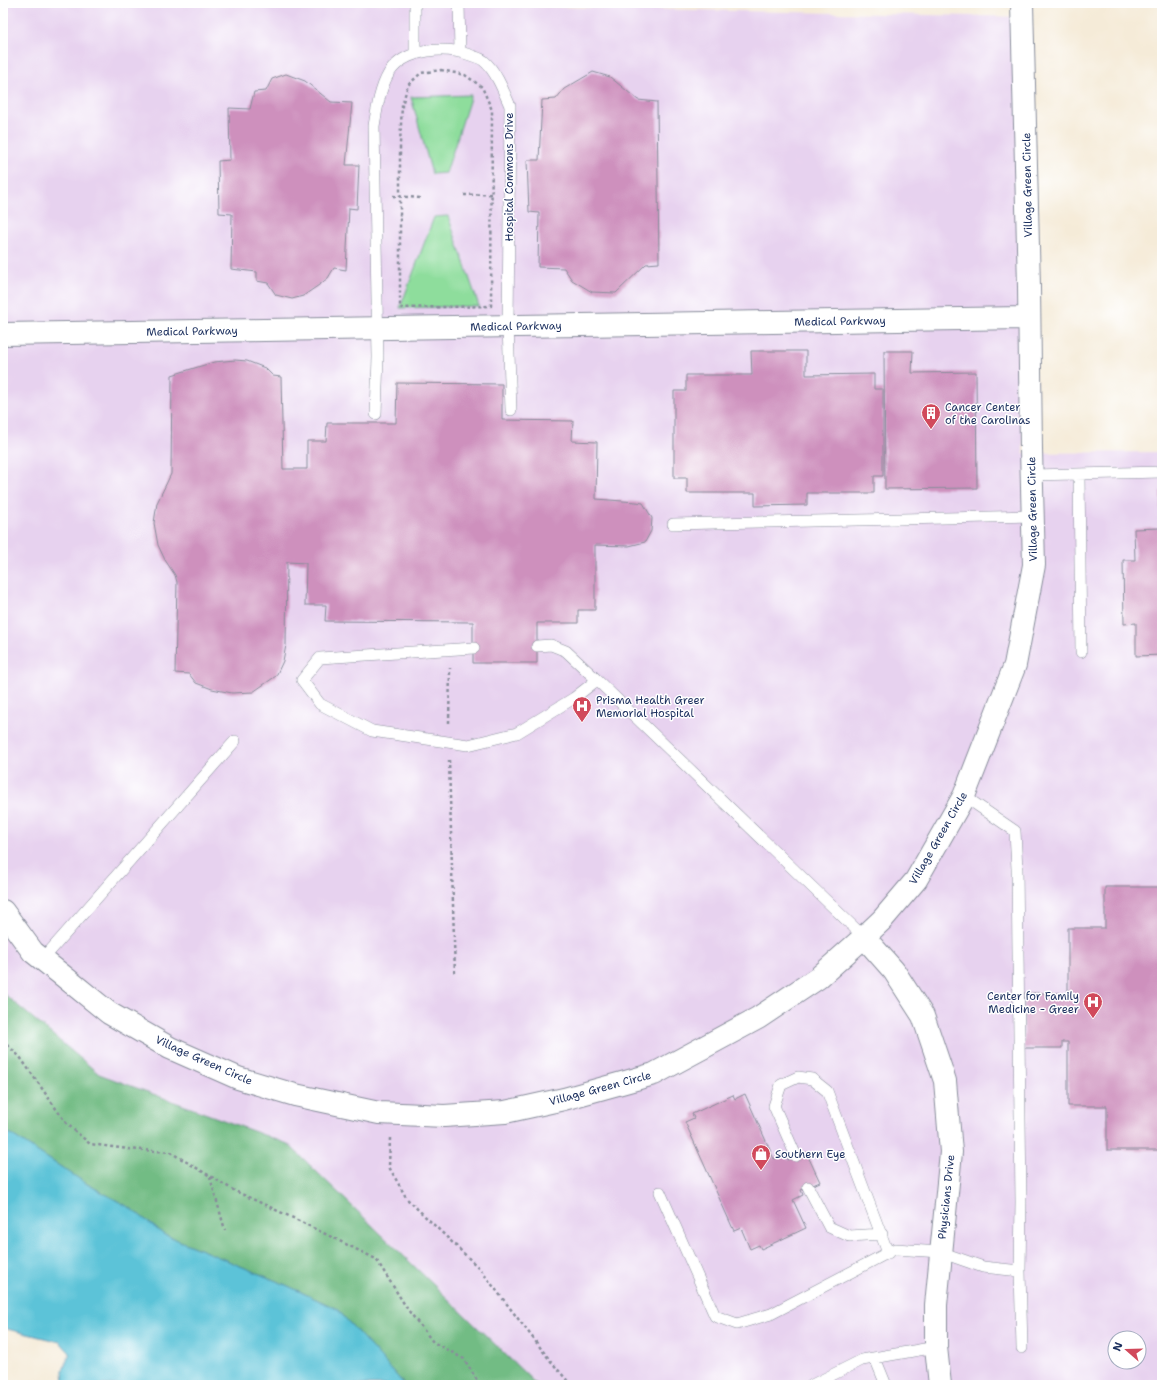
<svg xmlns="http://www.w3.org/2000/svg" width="1165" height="1388" viewBox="0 0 1165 1388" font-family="'Shantell Sans',sans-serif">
	<rect width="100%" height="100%" fill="#fff"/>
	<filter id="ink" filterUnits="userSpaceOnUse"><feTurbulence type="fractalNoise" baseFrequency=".025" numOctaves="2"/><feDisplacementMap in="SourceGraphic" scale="8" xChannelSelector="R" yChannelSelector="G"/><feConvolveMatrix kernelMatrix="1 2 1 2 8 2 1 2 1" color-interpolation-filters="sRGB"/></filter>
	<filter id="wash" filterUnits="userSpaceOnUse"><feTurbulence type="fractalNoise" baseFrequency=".012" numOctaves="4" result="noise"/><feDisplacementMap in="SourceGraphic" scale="16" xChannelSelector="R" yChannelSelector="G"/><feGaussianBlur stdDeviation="0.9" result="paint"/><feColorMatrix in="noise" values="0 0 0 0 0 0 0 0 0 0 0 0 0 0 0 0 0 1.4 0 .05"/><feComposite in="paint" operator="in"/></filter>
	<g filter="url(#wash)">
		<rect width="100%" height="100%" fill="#f5ebd8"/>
		<!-- built -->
		<path fill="#e7d2ef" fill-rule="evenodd" d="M3,3H366L1025,17L1023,453L1162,452V1385H537L288,1144L99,1074L3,993ZM1115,1338H1139V1362H1115Z"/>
		<!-- green -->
		<path fill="#8edd9c" stroke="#54867d" d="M471,95L446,173L432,174L411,97Z
			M448,216L479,306L400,308L434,217Z"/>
		<!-- forest -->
		<path fill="#72bc84" stroke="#467671" d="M3,993L99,1074L288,1144L537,1385H405L337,1309L286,1285L163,1234L132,1209L87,1184L3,1129Z"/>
		<!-- water -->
		<path fill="#5bc3d8" stroke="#3b799b" d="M3,1129L87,1184L132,1209L163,1234L286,1285L337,1309L405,1385H64L63,1370L70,1353L60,1342L7,1329L3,1325Z"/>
		<g id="blocks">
			<!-- building -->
			<path fill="#ce90bd" d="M593,72L610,77L638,100L657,102L659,263L646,264L616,293L592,292L572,280L564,268L538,267L539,213L529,212L527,160H539L542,100L556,99L564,89Z
				M286,74L305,81L331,102L352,103L346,165H359L357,209L349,208L346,270L334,268L328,278L319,285L303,296L292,299L276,295L268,283L257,281V272L231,269L232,214L219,213L218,161L230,160L229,108L250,109L254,92L266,91L272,79Z
				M751,351H806V375L874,374V389H883V476H874V493H807V505L755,506V493H687V478H674V391H686V375H752Z
				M884,351H913L912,373L976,372L977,488L885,489Z
				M235,360L247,361L265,368L273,376L281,377L283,469H307V441H326L327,423H396L397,383L502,384V420L573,421L572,441L597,442L596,499L636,502L643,503L652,518L651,531L645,542L629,546L595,545V610H578V623H537V663H473V622L325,621L326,605H305L306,563L287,562L286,645L283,661L276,676L253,692L232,693L212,689L196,683L189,674L175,673L177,582L175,575L165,560L158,545L154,523L157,503L171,474L172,375L214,362Z
				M1160,491H1162V655L1136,656V623L1124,624L1123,560H1135L1134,529L1160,528Z
				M1105,887H1162V1150H1107V1106H1068V1042H1062V1048H1024V993H1061L1062,997H1068V928H1105Z
				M745,1094L774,1159L786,1154L788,1160L806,1152L820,1182L801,1190L803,1195L793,1200L806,1228L761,1249L759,1245L750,1249L741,1228L734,1231L685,1122L694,1118L692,1114L733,1095L735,1099Z"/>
		</g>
	</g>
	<g filter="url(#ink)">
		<use href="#blocks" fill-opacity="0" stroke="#888d9b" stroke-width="1"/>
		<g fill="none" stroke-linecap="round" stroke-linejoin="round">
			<!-- lane casing -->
			<g stroke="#888d9b" stroke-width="12">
				<path id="lane" d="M415,3V54
					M459,3L460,52
					M376,414L378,357L374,126C377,108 380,88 389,73C405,48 446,46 470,55C475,57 481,58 484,61C496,71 504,92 510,106L508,326L511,410
					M1079,474L1081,652
					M1032,475L1162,472
					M673,524L1033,516
					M474,648L320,658L302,680L320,704L372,731L468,745L517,733L574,698L597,680L566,651L551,645L537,646
					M597,680L864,937
					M964,796L1015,831L1017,869L1021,1202L1020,1271
					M43,959L235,741
					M796,1156L774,1106L781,1085L798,1077L812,1079L827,1091L888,1253
					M808,1187L829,1227L849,1236L882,1234
					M660,1192L715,1316L737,1324L771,1314L895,1249L940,1252L983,1267L1020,1271L1022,1348
					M875,1358L886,1385
					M812,1385L862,1360L936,1347"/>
			</g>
			<!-- street casing -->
			<g stroke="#888d9b" stroke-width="24">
				<path id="street" d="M3,334L1029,318
					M3,911L33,952L62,975L109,1013L170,1048L238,1078L295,1095L379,1113L444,1116L505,1112L564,1099L654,1074L758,1018L818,978L864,937L882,920L916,880L964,796L1015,665L1034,565L1031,449L1029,287L1022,3
					M864,937L894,971L923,1016L945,1081L951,1152L936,1305V1347L940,1385"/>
			</g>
			<!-- path -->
			<path stroke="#888d9b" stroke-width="2.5" stroke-dasharray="3 3" stroke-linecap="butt" d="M441,70L465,75L482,87L492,110L491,306L400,308V144L402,105L408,85L421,73Z
				M464,195L492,194
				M393,196L421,198
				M449,723L450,668
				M449,760L455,976
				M3,1041L20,1057L66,1123L90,1144L128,1149L170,1152L235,1191L289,1216L376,1259L408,1310L433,1342L464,1359L480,1385
				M390,1138L389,1167L407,1199L480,1269L549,1359L571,1385
				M210,1177L225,1230"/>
			<!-- lane -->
			<use href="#lane" stroke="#fff" stroke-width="11"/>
			<!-- street -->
			<use href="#street" stroke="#fff" stroke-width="22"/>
		</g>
	</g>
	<!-- icons -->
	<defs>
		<g id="building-pin" transform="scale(1)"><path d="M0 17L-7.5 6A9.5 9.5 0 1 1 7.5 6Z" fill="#d1495b" stroke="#fff"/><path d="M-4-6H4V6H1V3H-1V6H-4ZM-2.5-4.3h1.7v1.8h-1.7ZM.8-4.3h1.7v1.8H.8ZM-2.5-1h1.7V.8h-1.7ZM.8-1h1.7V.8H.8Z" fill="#fff"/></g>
		<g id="hospital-pin" transform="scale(1)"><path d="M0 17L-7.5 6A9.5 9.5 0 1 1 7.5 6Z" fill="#d1495b" stroke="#fff"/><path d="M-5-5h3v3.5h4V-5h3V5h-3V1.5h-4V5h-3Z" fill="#fff"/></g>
		<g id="shop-pin" transform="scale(1)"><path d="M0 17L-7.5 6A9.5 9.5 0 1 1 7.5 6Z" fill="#d1495b" stroke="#fff"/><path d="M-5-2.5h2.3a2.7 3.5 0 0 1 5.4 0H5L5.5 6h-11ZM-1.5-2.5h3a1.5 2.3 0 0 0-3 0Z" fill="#fff"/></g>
	</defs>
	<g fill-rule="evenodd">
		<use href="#building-pin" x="931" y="413"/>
		<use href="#hospital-pin" x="582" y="706"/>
		<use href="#hospital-pin" x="1093" y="1002"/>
		<use href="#shop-pin" x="761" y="1154"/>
	</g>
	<g text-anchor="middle" stroke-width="3" stroke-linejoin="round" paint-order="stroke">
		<!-- street labels -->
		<g font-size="11" fill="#1b2f5e" stroke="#fff">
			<text transform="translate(509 177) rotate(-90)" y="4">Hospital Commons Drive</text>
			<text transform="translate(1027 185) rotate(-91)" y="4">Village Green Circle</text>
			<text transform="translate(840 321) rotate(-1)" y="4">Medical Parkway</text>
			<text transform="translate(516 326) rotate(-1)" y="4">Medical Parkway</text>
			<text transform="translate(192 331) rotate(-1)" y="4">Medical Parkway</text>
			<text transform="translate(1032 509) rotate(-91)" y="4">Village Green Circle</text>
			<text transform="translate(938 838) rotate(-60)" y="4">Village Green Circle</text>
			<text transform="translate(204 1060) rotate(24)" y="4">Village Green Circle</text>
			<text transform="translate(600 1088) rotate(-15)" y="4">Village Green Circle</text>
			<text transform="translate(946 1197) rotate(-84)" y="4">Physicians Drive</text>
		</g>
		<!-- poi labels -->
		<g font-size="11" fill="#1b2f5e" stroke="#fff" text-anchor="start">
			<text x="945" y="411">Cancer Center<tspan x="945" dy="13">of the Carolinas</tspan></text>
			<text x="596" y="704">Prisma Health Greer<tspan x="596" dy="13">Memorial Hospital</tspan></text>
			<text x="1079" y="1000" text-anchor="end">Center for Family<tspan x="1079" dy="13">Medicine - Greer</tspan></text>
			<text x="775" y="1158">Southern Eye</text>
		</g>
	</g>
	<!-- margin -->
	<rect width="1165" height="1388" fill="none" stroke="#fff" stroke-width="16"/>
	<!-- north arrow -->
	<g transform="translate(1127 1350) rotate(290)"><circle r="19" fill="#ffffff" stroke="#a4acbf"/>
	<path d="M0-3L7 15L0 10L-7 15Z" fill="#d1495b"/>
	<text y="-6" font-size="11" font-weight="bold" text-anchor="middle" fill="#1b2f5e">N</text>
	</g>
</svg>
